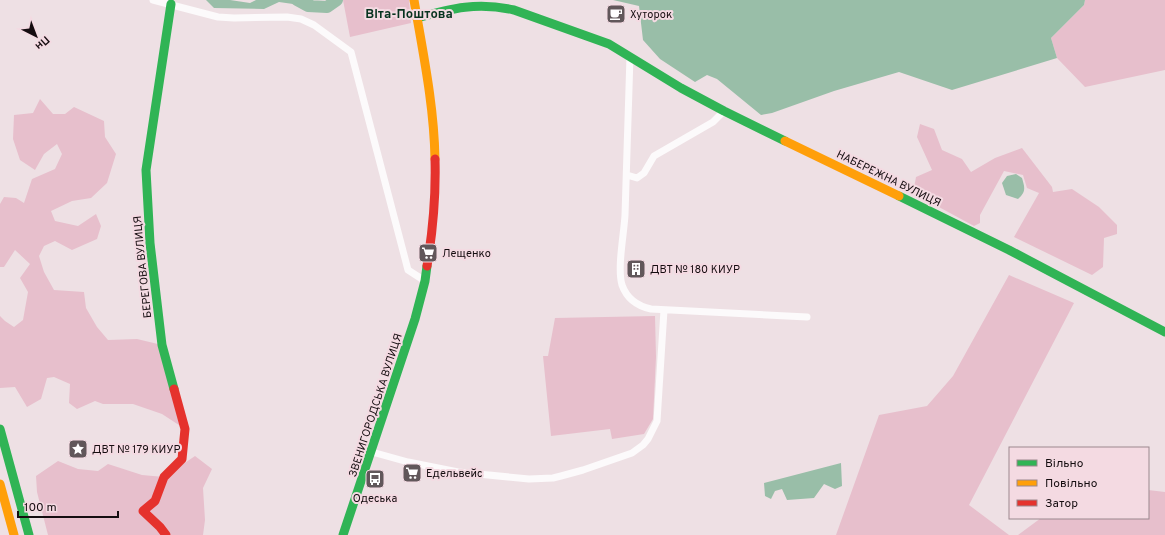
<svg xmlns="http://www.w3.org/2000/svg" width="1165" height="535" viewBox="0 0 1165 535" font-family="Overpass,sans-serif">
	<rect width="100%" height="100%" fill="#eee0e4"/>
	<!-- green -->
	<path fill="#e7bfcc" d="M343,0H409L411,23L350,37Z
		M1085,0H1165V70L1085,87L1057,58L1051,38L1084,5Z
		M40,99L53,114H65L74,107L104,121L105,137L116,154L107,183L91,198L72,201L51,211L55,221L78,226L96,214L101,226L97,239L72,250L55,241L44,246L39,256L44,272L54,290L84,292L86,308L97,327L108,340L137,339L162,345L185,429L162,414L133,404H103L95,401L77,409L69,403L70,384L54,377L47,378L41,399L27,407L15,387L0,388V316L5,321L14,327L23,320L28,292L20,278L30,264L15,250L4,267H0V204L4,197L16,198L24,203L32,179L55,169L62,154L57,144L44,154L35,170L20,160L13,139L14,115L33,113Z
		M920,124L934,129L942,150L962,159L971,172L995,158L1022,148L1052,187L1053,192L1072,189L1099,207L1117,225V234L1104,238L1103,267L1092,275L1014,237L1039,193L1027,188L1023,175L1004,171L980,215V223L974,226L913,193L916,177L932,170L917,137Z
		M1009,275L1074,303L969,505L1009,535H836L879,415L927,406L953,376Z
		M655,316L656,357L653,419L644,434L612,439L610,429L551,436L543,356H548L555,318Z
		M195,456L212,469L203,488L205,520L203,535H48L37,492L36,476L58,461L78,469L98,471L108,464L142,475L164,477Z
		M1148,490L1165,492V535H1018L1041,518H1148Z"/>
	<!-- water -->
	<path fill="#99bea8" d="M206,0H230L250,3L256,0H313L318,7L316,12L302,9L300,5L279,2L264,9L214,8Z
		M613,0H1085L1084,5L1051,38L1057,58L952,90L899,72L834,91L772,113L761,115L717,79L707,75L695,82L660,59L643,40L639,6Z
		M1016,174L1022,178C1025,188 1026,192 1018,199L1006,195L1002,183L1007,176Z
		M841,463L842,486L835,489L824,484L814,498L787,500L782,489L775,491L771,499L765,496L764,483Z"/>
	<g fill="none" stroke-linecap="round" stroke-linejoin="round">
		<!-- river -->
		<path stroke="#99bea8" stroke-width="12" d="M297,0L308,6L327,7L337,0"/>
		<!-- street -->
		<path stroke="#fcfafb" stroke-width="7" d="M153,0L218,17L234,18L287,17L301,19L314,25L351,52L408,270L425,281
			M630,56C628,109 627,162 625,215C624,234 617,268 622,285C627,299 637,306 651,309L807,317
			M627,175L637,178L644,173L654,156L713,122L724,111
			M372,452L408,462L458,472L529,479L553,478L561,476L583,470L632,453L643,445L648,439L657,421L664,310"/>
		<!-- fast -->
		<path stroke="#30b455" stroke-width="9" d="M171,4L146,170L150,243L162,345L174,389
			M417,18C452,8 478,2 514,10L609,44L681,88L724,111L785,141
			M899,196L1009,250L1165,332
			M0,429L29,535
			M343,535L415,319L425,281L427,266"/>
		<!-- slow -->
		<path stroke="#ff9f0a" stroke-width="9" d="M414,0C423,53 434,105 435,159
			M785,141L899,196
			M0,484L14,535"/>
		<!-- jam -->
		<path stroke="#e5322d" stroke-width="9" d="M427,266C433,230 436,195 435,159
			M166,535L160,527L143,511L155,501L164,477L182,459L185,429L174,389"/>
	</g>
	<!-- icons -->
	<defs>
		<g id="cafe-square" transform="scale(1)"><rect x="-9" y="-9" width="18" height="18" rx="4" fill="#61575a" stroke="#f4dae2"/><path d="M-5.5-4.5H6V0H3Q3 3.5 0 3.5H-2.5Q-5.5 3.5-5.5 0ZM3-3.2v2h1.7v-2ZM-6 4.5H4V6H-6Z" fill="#fff"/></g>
		<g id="supermarket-square" transform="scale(1)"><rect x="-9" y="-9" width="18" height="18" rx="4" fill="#61575a" stroke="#f4dae2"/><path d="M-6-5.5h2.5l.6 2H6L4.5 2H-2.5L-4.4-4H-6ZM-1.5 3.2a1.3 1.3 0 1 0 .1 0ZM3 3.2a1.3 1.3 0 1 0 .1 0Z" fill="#fff"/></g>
		<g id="building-square" transform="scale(1)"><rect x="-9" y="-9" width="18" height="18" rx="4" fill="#61575a" stroke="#f4dae2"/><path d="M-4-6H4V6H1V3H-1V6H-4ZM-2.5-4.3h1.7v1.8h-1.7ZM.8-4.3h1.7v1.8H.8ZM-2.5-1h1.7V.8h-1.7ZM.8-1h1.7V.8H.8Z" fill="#fff"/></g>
		<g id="sight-square" transform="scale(1)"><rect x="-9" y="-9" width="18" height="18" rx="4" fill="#61575a" stroke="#f4dae2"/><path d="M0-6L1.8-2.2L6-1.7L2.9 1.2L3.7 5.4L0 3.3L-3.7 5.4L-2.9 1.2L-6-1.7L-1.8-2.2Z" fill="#fff"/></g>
		<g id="bus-square" transform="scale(1)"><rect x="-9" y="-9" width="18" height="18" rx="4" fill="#61575a" stroke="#f4dae2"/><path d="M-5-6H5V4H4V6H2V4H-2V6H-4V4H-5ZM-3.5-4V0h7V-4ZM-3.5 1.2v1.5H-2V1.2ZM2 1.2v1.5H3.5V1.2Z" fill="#fff"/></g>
	</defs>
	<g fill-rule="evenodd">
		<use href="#cafe-square" x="616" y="14"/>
		<use href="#supermarket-square" x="428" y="253"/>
		<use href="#building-square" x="636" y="269"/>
		<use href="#sight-square" x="78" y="449"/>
		<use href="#supermarket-square" x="412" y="473"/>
		<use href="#bus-square" x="375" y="479"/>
	</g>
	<g text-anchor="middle" stroke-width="4" stroke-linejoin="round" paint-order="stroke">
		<!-- poi labels -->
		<g font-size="11" fill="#150d10" stroke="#f4dae2" text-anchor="start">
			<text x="630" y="18">Хуторок</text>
			<text x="442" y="257">Лещенко</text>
			<text x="650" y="273">ДВТ № 180 КИУР</text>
			<text x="92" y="453">ДВТ № 179 КИУР</text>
			<text x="426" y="477">Едельвейс</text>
			<text x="375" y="502" text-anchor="middle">Одеська</text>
		</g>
		<!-- street labels -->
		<g font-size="11" fill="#150d10" stroke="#f4dae2">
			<text transform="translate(889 178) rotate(26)" y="4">НАБЕРЕЖНА ВУЛИЦЯ</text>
			<text transform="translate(142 267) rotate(-96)" y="4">БЕРЕГОВА ВУЛИЦЯ</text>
			<text transform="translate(375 405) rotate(-72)" y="4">ЗВЕНИГОРОДСЬКА ВУЛИЦЯ</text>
		</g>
		<!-- quarter labels -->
		<g font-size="13" font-weight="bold" fill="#07331f" stroke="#f4dae2">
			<text x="409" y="18">Віта-Поштова</text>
		</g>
	</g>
	<!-- legend -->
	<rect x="1009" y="447" width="140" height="72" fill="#f4dae2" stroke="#9b888e"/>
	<rect x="1017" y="460" width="20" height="6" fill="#30b455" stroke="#9b888e"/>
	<text x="1045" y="467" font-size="12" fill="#150d10">Вільно</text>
	<rect x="1017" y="480" width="20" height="6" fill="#ff9f0a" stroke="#9b888e"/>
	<text x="1045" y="487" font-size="12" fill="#150d10">Повільно</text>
	<rect x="1017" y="500" width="20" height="6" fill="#e5322d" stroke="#9b888e"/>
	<text x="1045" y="507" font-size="12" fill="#150d10">Затор</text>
	<!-- north arrow -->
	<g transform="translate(36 36) rotate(138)" stroke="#f4dae2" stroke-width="3" paint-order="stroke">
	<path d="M0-3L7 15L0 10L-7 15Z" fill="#150d10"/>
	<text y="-6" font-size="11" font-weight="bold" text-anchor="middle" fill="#150d10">Пн</text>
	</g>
	<!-- scale -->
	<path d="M18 511v6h100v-6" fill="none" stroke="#150d10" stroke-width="2"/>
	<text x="24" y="511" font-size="12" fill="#150d10" stroke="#f4dae2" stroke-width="3" paint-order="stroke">100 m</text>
</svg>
